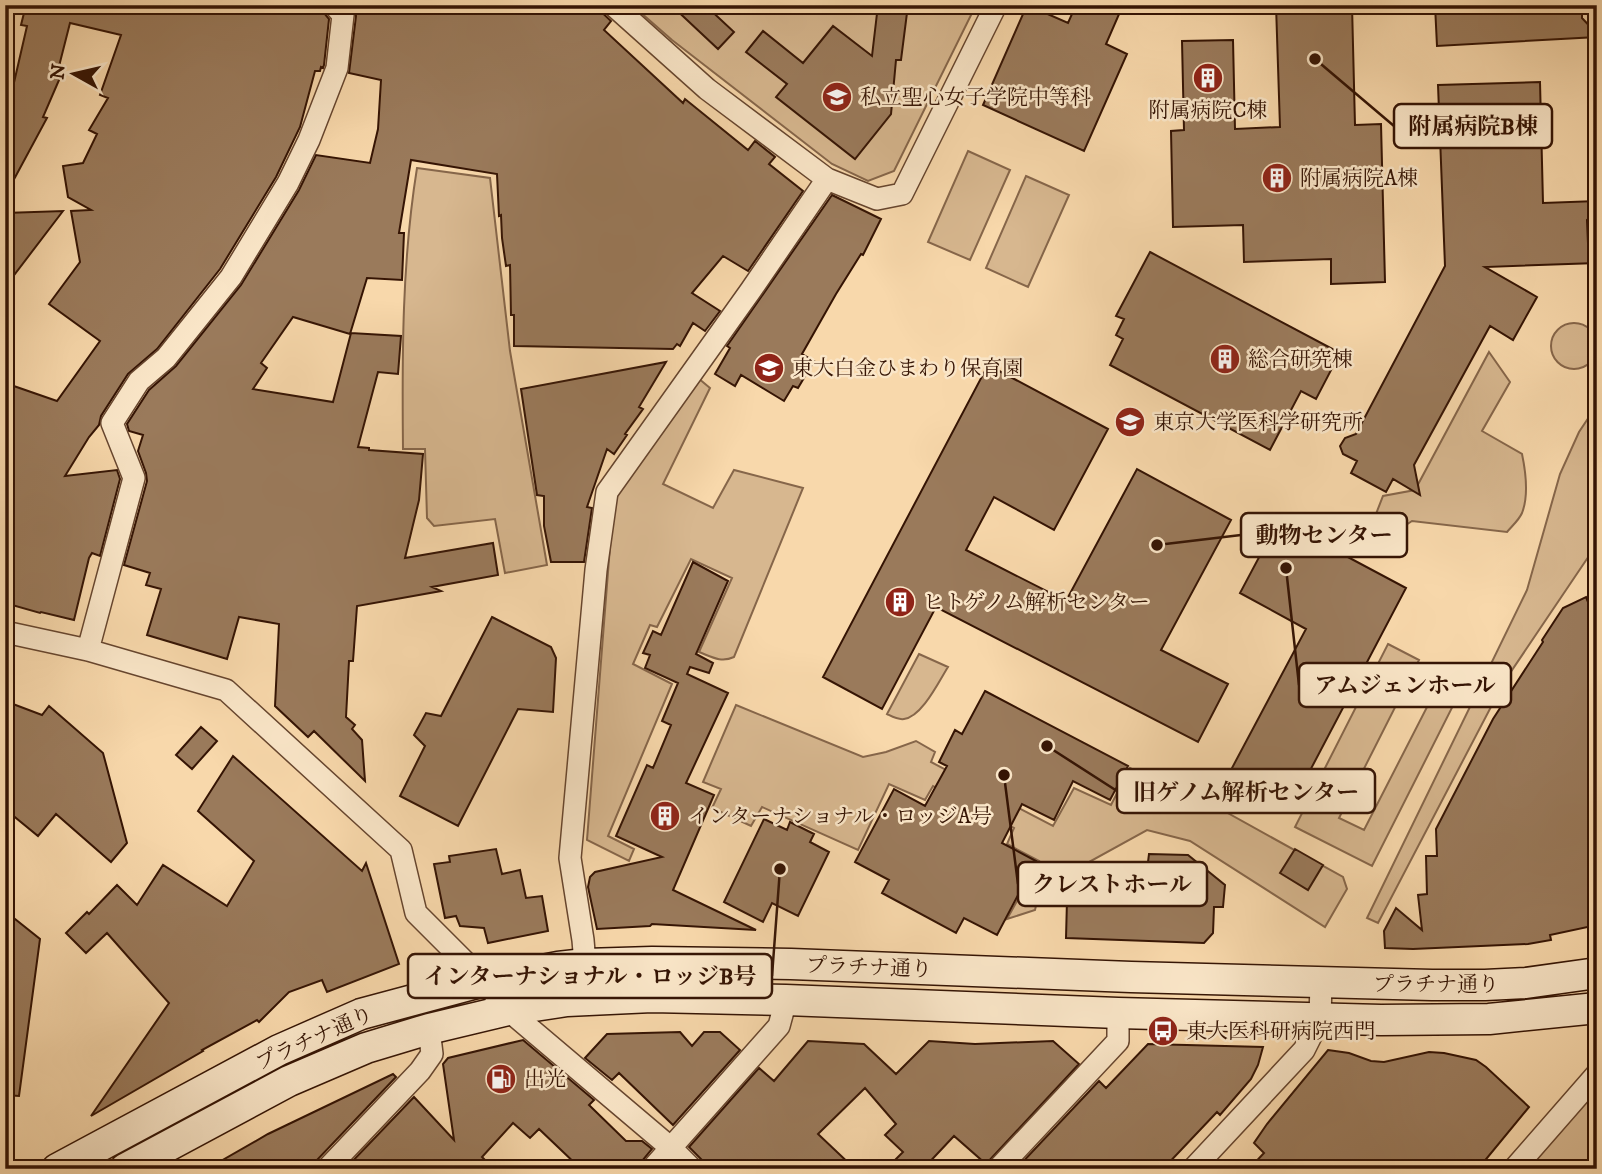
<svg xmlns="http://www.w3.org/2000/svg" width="1602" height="1174" viewBox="0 0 1602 1174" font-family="'IM FELL DW Pica','Noto Serif JP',serif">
	<rect width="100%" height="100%" fill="#f8d8ab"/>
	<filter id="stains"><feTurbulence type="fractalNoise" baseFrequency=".00286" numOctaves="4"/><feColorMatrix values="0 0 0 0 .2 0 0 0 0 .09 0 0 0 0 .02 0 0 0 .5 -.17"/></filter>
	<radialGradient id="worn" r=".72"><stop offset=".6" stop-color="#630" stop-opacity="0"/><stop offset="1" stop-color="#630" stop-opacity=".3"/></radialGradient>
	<!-- green -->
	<path fill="#d7b78f" stroke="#86664a" stroke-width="2" d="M632,5H976L894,171L868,181L832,164L672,40Z
		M968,151L1010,170L970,260L928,242Z
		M417,168L490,178L510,351L547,565L505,573L495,519L434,526L427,518L425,449H403C402,355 402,261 417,168Z
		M1026,176L1069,195L1028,287L986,268Z
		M1551 346a23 23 0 1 1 46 0a23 23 0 1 1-46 0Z
		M1489,352L1510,382L1482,431L1522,454C1526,473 1529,495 1522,513C1519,520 1512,526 1507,532L1412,521L1403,527L1374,519L1383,496L1415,490Z
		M698,378L710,388L663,484L713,508L734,470L803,488L734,657C721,663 712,657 699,652L732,578L691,559L657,627L650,625L633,664L672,684L608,836L634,849L629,861L587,840L612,521L619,486Z
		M1597,405V544L1504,682L1378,923L1367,918L1527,590L1560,474L1579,432Z
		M1388,644L1419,660L1339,818L1364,830L1447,668L1467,678L1372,866L1295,827Z
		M919,654L948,667C939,681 922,717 904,719C898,720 893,717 887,714Z
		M736,705L863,757L886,752L916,741L935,752L931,762L1053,826L1074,788L1111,805L1130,768L1203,810L1224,811L1343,877L1347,889L1325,927L1190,841L1147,830L1040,889L1035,910L1007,919L1039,861L1007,844L1014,828L933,786L925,800L889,784L858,850L762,807L751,826L712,808L721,789L703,782Z
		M1587,1094L1597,1095V1169H1524Z"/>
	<!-- building -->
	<path fill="#9a7a5b" stroke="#351404" stroke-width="2" d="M26,5H321L324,13L329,19L324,65L323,68L321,67L320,71H315L300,127L276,177L220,269L157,349L128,374L101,416L99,425L89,437L65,476L117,470L120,479L100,556L92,553L89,558L74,620L41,612L40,613L5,603V383L57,401L100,341L49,304L80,262L71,211L91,210L68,197L63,166L83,163L97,134L89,130L108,98L100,95L121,35L70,23L56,78L59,80L43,117L47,118L5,196V97L10,100L27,26L21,25Z
		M352,5H594L611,21L604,30L683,103L685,99L748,150L755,141L775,157L769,164L803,191L748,271L723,256L692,293L720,311L705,331L693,323L680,346L677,344L673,349L514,346V315H511L510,265L506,266L502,238L501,215L499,216L497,174L411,160L399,233H404L402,280L367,278L350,334L293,317L261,363L267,368L253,389L333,402L351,333L401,336L398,374L378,372L358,447L369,448V450L423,454L419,500L405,558L493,543L498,575L432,587L441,591L357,606L353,661H349L346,717L355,725L352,729L362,740L365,781L314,731L308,737L275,706L279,624L239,617L227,659L147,635L161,589L146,585L150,573L124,565L147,481L146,473L138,451L143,435L129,431L127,424L149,390L176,366L241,285L299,190L316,155L370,163L378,129L381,80L349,73L356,16L355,10Z
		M671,5H705L734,32L718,49Z
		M878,5H908L901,60H896L891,114L855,159L776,97L787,84L746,52L763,31L803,63L833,26L872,56Z
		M1027,5L1068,23L1076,5H1123L1106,44L1127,54L1084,151L983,105Z
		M1276,5H1352L1355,125L1381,124L1385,282L1331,284V259L1244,262L1243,225L1173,227L1171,131L1184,130L1182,41L1233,40L1235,129L1280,127Z
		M1435,5H1582V18L1597,34V37L1437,46Z
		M1540,82L1543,203L1597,201V212L1587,220L1588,243L1597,252V263L1485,267L1537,297L1513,340L1490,326L1414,465L1420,495L1393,479L1386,492L1351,473L1357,461L1343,454L1340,446L1345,438L1356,434L1445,266L1438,85Z
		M832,195L881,219L863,255L861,254L836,294L802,354L814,361L798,388L793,386L784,401L741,375L735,386L715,374L730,348L727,346Z
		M63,211L5,287V213Z
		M1150,252L1340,353L1316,399L1301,391L1270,450L1110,365L1123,339L1116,335L1124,319L1116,316Z
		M666,362L639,407L643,409L625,434L627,435L614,454L607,449L587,507L592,508L584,562H551L544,526V496L537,495L521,389Z
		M988,365L1108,429L1054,530L994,497L966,550L1066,601L1137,469L1231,520L1161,650L1228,684L1198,742L936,607L882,709L823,677Z
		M1281,516L1331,543L1329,547L1406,588L1294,801L1232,768L1306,629L1240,593Z
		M693,562L728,581L696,654L713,663L709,673L690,667L687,674L728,693L686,783L714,795L673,890L756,930L652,924L650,926L597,929L588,887L590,877L595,872L662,857L616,836L647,765L653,768L671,725L662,721L678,683L645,668L650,655L643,653L653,631L661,635Z
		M1586,597L1597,624V925L1550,935L1551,940L1528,944L1413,949L1385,948L1384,931L1396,908L1422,930L1418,895L1427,894L1426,856H1437L1436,829L1493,719L1543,642L1542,640L1563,608Z
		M492,617L551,647L556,658L553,712L518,709L458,826L400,796L425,746L414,735L426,713L441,716Z
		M985,691L1128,766L1110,800L1073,781L1054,820L1022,804L1002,843L1036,861L997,935L964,918L956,933L882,893L889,880L855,862L894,789L925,806L947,766L939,762L955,730L962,734Z
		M5,701L42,715L49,706L103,753L127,843L111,862L56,814L38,836L5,809Z
		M201,727L217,741L192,769L176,755Z
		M233,756L362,871L366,863L399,964L327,992L322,980L289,992L259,1022L257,1020L202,1050L203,1051L91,1116L169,1003L107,933L86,953L66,933L87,912L89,914L117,885L137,905L163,865L227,906L254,861L198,811Z
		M764,819L787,830L790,822L814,834L810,842L829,852L798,916L772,903L763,922L724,902Z
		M496,849L502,874L520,870L526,898L542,896L548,931L488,943L484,928L460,926L456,916L445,918L434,864L450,862L449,856Z
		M1295,849L1323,865L1308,890L1280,873Z
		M1149,854L1188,855L1225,885L1223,907H1214L1213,933L1204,943L1066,938L1067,900L1080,892L1126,894L1127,869L1147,870Z
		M5,911L40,939L19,1096L5,1095Z
		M680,1032L692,1046L704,1032H720L740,1050L673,1125L619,1073L612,1080L585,1058L607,1034Z
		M523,1040L594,1100L589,1105L626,1141H642L652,1149L642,1161L639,1169H581L539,1129L530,1138L513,1123L482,1157L494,1169H345L414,1097L454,1140L443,1064L448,1058Z
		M808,1041L864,1044L896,1074L929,1041L975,1044L1053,1041L1079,1064L986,1164L954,1136L923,1169H886L903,1152L885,1135L896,1124L865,1088L818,1134L855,1169H705L702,1160L689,1147L759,1068L774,1081Z
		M1148,1044L1263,1047L1258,1065L1251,1079L1220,1115L1217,1112L1163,1169H1016L1099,1081L1106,1088Z
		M1328,1050L1349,1053L1371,1061L1384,1062L1429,1052L1444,1053L1476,1060L1486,1067L1529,1107L1478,1169H1249L1264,1153L1254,1143L1267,1124Z
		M393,1074L396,1077L317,1160L314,1169H207L268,1134Z"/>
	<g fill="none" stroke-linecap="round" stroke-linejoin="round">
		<!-- street casing -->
		<g stroke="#66452e" stroke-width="24">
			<path id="street" d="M613,5L707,89L827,179
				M5,632L88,650L226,690L401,850L416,913L484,981L508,1010L671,1148L692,1169
				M88,650L134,478L112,423L139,381L166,358L231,277L288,183L309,140L337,68L343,15L334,5
				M596,999L585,964L583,940L570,858L596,570L607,492L751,290L827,179L877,199L902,194L996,5
				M327,1169L420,1071L432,1054L429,1029
				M652,1169L779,1026L786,1000
				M998,1169L1118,1041V1013
				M1193,1169L1304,1050L1320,1018L1321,983
				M1514,1169L1597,1074"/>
		</g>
		<!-- secondary casing -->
		<g stroke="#351404" stroke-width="33">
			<path id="secondary" d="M57,1169L279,1050L361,1014L484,981L558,967L585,964L652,962L791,964L1131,977L1432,985H1485L1526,983L1597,973
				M125,1169L289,1081L366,1048L429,1029L508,1010L567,1001L652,997L786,1000L1118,1013L1381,1020L1489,1019L1597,1008"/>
		</g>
		<!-- street -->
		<use href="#street" stroke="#fae6c8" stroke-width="21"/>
		<!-- secondary -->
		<use href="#secondary" stroke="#fae6c8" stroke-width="30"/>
	</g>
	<!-- icons -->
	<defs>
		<g id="building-disc" transform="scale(1.575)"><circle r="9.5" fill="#8f2418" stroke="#fae6c8"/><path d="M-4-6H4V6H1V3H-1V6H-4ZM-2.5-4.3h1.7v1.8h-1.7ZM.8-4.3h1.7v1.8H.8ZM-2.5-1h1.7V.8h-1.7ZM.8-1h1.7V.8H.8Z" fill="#fff"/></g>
		<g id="school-disc" transform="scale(1.575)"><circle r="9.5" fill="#8f2418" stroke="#fae6c8"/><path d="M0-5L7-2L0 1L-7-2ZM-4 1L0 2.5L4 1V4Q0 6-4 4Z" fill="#fff"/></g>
		<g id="university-disc" transform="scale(1.575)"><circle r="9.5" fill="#8f2418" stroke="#fae6c8"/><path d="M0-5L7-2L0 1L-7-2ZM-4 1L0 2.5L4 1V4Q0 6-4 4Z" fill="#fff"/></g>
		<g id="bus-disc" transform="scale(1.575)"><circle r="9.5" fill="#8f2418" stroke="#fae6c8"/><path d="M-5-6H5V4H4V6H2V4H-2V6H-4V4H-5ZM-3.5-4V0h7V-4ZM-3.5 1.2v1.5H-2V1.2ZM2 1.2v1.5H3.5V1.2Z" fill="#fff"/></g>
		<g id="fuel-disc" transform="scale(1.575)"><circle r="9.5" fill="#8f2418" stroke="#fae6c8"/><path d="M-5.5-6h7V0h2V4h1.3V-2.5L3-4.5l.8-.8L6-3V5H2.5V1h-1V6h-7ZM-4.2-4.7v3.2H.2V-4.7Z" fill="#fff"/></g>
	</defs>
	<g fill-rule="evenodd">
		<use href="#building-disc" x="1208" y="78"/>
		<use href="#school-disc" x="837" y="97"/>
		<use href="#building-disc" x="1277" y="178"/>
		<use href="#building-disc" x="1225" y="359"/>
		<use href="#school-disc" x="769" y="368"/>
		<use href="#university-disc" x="1130" y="422"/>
		<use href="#building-disc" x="900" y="602"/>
		<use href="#building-disc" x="665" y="816"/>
		<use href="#bus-disc" x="1163" y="1031"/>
		<use href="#fuel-disc" x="501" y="1079"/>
	</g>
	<g text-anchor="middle" stroke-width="5" stroke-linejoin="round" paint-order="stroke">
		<!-- poi labels -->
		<g font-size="21" fill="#351404" stroke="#fae6c8" text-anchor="start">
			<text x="860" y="104">私立聖心女子学院中等科</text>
			<text x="1208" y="117" text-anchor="middle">附属病院C棟</text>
			<text x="1300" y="185">附属病院A棟</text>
			<text x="1248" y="366">総合研究棟</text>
			<text x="792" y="375">東大白金ひまわり保育園</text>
			<text x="1153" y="429">東京大学医科学研究所</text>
			<text x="923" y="609">ヒトゲノム解析センター</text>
			<text x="688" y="823">インターナショナル・ロッジA号</text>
			<text x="1186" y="1038">東大医科研病院西門</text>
			<text x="524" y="1086">出光</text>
		</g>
		<!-- street labels -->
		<g font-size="21" fill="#351404" stroke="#fae6c8">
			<text transform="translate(869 967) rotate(2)" y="7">プラチナ通り</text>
			<text x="1436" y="991">プラチナ通り</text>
			<text transform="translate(314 1038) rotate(-24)" y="7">プラチナ通り</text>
		</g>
	</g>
	<!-- callouts -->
	<path fill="none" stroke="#351404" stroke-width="2.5" d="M1315 59L1394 126M1157 545L1241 535M1286 568L1299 685M1047 746L1117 791M1004 775L1018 884M780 869L772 976"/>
	<g fill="#351404" stroke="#fae6c8" stroke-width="2.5">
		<circle cx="1315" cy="59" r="7"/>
		<circle cx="1157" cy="545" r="7"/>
		<circle cx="1286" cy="568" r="7"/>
		<circle cx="1047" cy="746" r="7"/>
		<circle cx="1004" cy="775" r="7"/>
		<circle cx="780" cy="869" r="7"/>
	</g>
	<g fill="#fae6c8" stroke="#351404" stroke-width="2.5">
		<rect x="1394" y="104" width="158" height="44" rx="7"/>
		<rect x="1241" y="513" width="166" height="44" rx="7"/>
		<rect x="1299" y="663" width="212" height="44" rx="7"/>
		<rect x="1117" y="769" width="258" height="44" rx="7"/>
		<rect x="1018" y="862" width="189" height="44" rx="7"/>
		<rect x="408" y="954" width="364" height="44" rx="7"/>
	</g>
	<g font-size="23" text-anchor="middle" font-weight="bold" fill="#351404">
		<text x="1473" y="134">附属病院B棟</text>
		<text x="1324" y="543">動物センター</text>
		<text x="1405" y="693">アムジェンホール</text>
		<text x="1246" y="800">旧ゲノム解析センター</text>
		<text x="1112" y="892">クレストホール</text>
		<text x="590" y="984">インターナショナル・ロッジB号</text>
	</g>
	<!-- margin -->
	<rect width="1602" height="1174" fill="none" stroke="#f8d8ab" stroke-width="28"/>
	<rect x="7" y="7" width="1588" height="1160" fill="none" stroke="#351404" stroke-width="3.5"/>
	<rect x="14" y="14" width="1574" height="1146" fill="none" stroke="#351404" stroke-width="2"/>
	<!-- north arrow -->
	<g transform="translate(74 74) rotate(278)" stroke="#fae6c8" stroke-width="5" paint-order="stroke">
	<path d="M0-5L12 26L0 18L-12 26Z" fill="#351404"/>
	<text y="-10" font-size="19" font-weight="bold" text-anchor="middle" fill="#351404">N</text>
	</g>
	<rect width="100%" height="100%" filter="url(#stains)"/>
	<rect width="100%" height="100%" fill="url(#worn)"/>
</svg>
